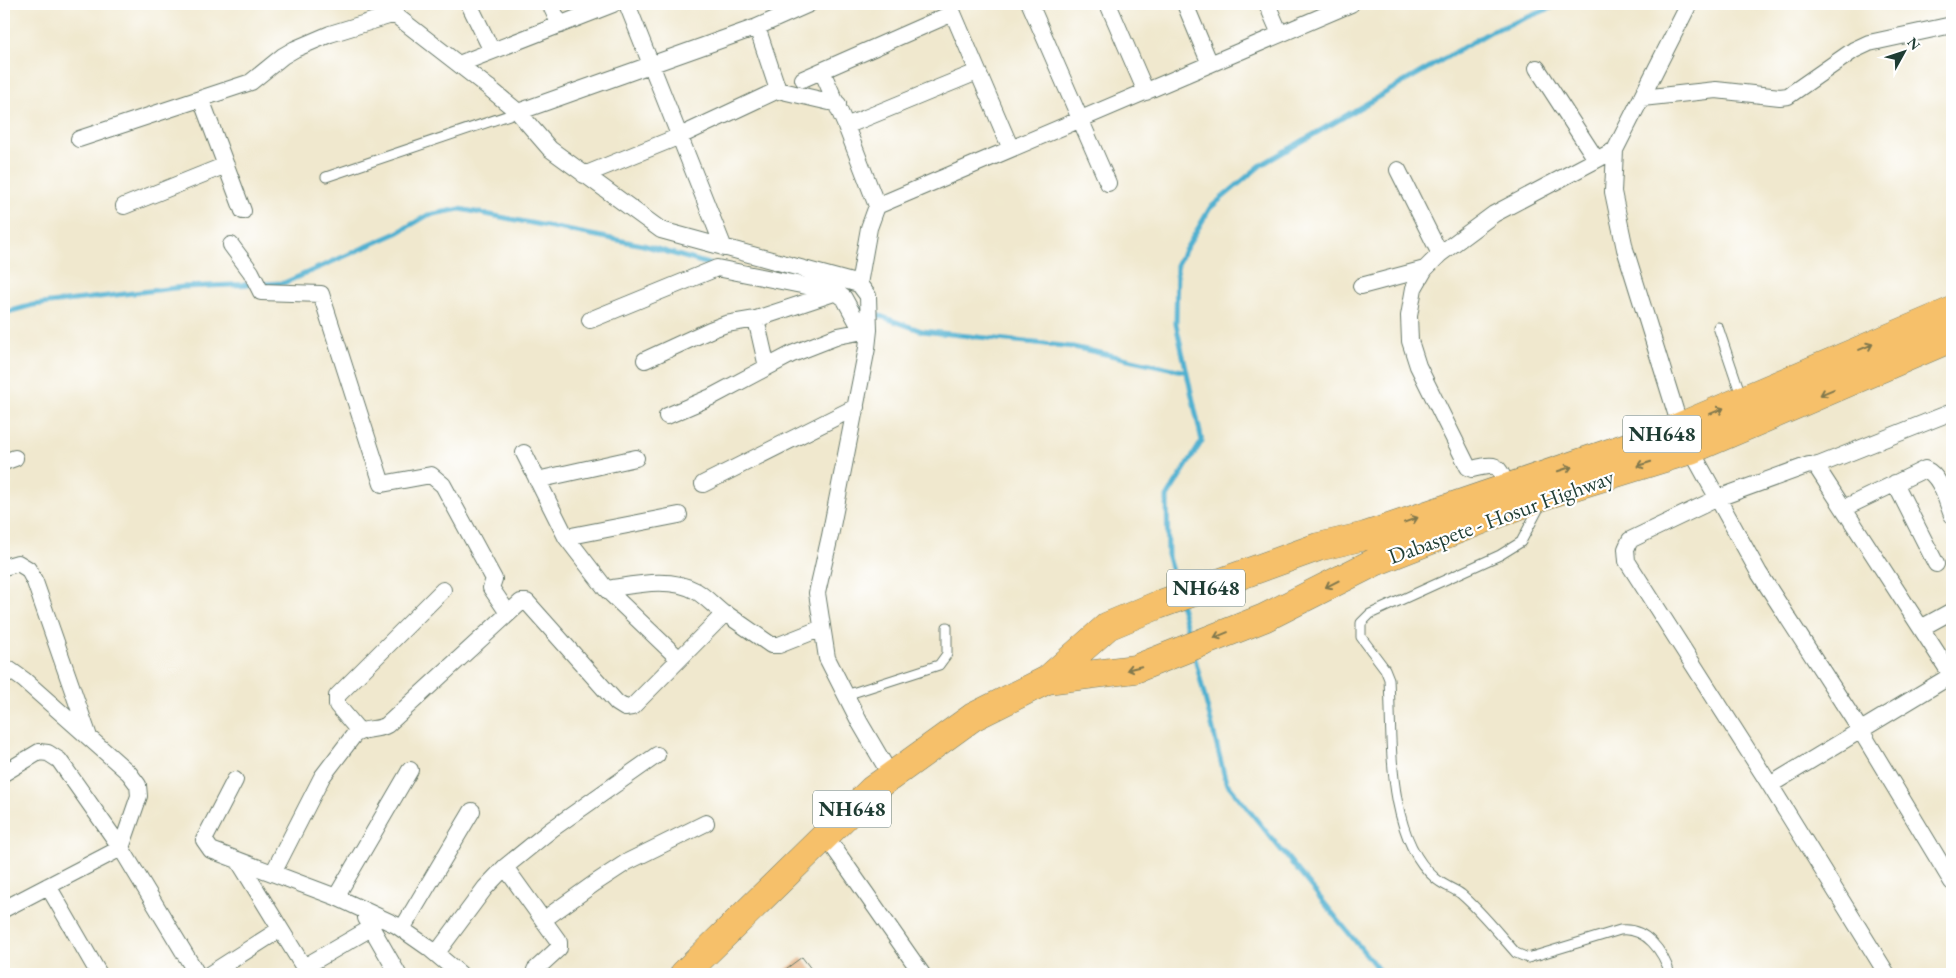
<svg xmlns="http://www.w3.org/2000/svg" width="1956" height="978" viewBox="0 0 1956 978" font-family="'EB Garamond',serif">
	<rect width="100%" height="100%" fill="#fff"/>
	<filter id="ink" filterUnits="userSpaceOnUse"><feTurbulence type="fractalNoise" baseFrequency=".02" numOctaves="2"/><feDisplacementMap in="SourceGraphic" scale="10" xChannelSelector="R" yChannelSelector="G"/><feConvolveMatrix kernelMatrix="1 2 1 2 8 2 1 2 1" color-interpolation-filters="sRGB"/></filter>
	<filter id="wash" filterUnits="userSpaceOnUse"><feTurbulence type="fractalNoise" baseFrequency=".0096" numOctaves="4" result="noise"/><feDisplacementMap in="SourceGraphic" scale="20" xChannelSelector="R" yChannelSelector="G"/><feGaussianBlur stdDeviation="1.12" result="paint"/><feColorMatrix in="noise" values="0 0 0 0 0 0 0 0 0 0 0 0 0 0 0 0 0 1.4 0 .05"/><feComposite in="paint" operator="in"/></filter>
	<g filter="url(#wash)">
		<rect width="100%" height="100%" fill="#f0e8ce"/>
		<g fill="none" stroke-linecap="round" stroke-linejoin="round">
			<!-- stream -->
			<path stroke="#51b1d0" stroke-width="5" d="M852,306L922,331L1073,347L1187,372
				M4,313L33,305L183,287L284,283L397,233L428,215L460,209L643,245L712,265
				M1177,590L1168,557L1167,497L1202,441L1176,324L1177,264L1210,208L1261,165L1490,32L1561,4
				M1181,606L1190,639
				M1194,654L1226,782L1382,974"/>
		</g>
		<g id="blocks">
			<!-- building -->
			<path fill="#e0a66e" d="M802,957L815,974H779Z"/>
		</g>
	</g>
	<g filter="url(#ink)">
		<use href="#blocks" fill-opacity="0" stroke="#68796a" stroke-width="1"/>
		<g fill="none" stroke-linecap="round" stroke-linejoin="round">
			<!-- lane casing -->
			<g stroke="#68796a" stroke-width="11">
				<path id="lane" d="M326,177L518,112
					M1718,327L1742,398
					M1541,504L1521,542L1500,555L1370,614L1361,623V637L1385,669L1389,679C1392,738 1386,836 1435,878C1442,885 1453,888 1461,894C1481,911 1498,933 1516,953L1528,958L1620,930C1646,927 1663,951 1670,974
					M846,695L939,665L947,654V627"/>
			</g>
			<!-- street casing -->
			<g stroke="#68796a" stroke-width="18">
				<path id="street" d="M381,4L488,87L518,112L550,149L661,230L859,284L868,296L869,330L867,348L830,536L817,593L827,658L860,723L891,776
					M469,4L492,51
					M550,4L560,25
					M627,4L724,248
					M949,4L1011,149
					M1030,4L1108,183
					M1108,4L1146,92
					M1185,4L1210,64
					M1267,4L1280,34
					M1689,4L1615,150L1613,192L1625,249L1680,426L1691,450L1759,573L1861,731L1952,882
					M757,27L778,90L838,104
					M459,64L613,4
					M1537,68L1596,159
					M822,71L846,126L877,206
					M803,79L953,13
					M1642,98L1716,90L1780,97L1788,96L1854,50L1869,43L1952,25
					M201,99L243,211
					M518,112L757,27L809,4
					M846,126L977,72
					M79,139L251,82L283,56L295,49L330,34L395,14
					M1398,170L1440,254
					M584,175L680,136L778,90
					M124,206L226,165
					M231,245L251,272L261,292L321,294L382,484L431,475L443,485L494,579L491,588L508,613
					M859,284L869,228L877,206L1351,4
					M1361,286L1425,269
					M756,319L767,367
					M590,320L717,268L836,292L844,298L862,331
					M645,360L710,330L726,324L756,319L834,293
					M667,416L711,397L792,354L838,336L869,330
					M524,453L566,537L606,589L679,659
					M4,462L15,458
					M1816,466L1952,412
					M537,480L636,458
					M1895,483L1936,564
					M703,484L856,407
					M1508,487C1496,463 1498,463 1472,469L1468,467L1418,366L1410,341L1409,316L1414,288L1425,269L1440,254L1494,214L1615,150
					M1844,508L1925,469C1941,476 1946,500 1952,515
					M566,537L679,515
					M4,567L18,563L28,569L35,582L89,737
					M606,589C634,585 670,576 696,591C706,597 715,607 724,614
					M1921,628L1952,611
					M4,668L10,670L24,680L129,773L138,785L139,796L121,848
					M359,731L337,705V696L443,590
					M4,773L39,752L48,753L59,760L121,848
					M235,780L204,840L211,850L336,897L396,925L429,948L460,974
					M1770,785L1952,675
					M825,835L922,974
					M238,860L308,974
					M505,867L559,942V948L535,970L534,974
					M273,873L322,777L354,735C364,727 377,731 387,725L521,602H527L617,703L625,708L632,707L724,614L728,615L771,645H779L822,628
					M48,886L99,974
					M336,897L410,770
					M4,909L121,848L197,974
					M366,918L398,974
					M543,920L595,883L627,862L706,823
					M402,929L472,811
					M436,954L485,888L505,867L552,829L657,755
					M304,967L371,928
					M210,974L279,930
					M1887,974L1770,785L1627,561L1626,549L1630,540L1718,498L1809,465L1816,466L1952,676"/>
			</g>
			<!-- highway casing -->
			<g stroke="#68796a" stroke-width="29">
				<path id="highway" d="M1047,680L1135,669L1264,618L1375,562L1546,495L1691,450L1952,338
					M684,974L872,790L973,717L1047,680L1108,626L1158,605L1318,547L1365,536L1653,438L1952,311"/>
			</g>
			<!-- lane -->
			<use href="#lane" stroke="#fff" stroke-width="9"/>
			<!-- street -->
			<use href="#street" stroke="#fff" stroke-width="16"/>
			<!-- highway -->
			<use href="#highway" stroke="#f6c06b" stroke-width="28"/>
		</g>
		<!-- one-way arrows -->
		<defs><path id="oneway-shaft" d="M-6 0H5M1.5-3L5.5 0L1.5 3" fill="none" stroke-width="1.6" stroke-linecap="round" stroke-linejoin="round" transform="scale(1.25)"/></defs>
		<g stroke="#80784d">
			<use href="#oneway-shaft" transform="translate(1866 347) rotate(-23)"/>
			<use href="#oneway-shaft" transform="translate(1827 392) rotate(157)"/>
			<use href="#oneway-shaft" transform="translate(1717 411) rotate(-23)"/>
			<use href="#oneway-shaft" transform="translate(1644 464) rotate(163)"/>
			<use href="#oneway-shaft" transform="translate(1565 469) rotate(-18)"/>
			<use href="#oneway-shaft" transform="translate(1411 520) rotate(-20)"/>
			<use href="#oneway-shaft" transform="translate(1332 584) rotate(153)"/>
			<use href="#oneway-shaft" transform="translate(1221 635) rotate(158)"/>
			<use href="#oneway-shaft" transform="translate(1134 668) rotate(166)"/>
		</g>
	</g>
	<g text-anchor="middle" stroke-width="4.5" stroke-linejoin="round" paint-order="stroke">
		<!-- shield labels -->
		<g fill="#fff" stroke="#627771" stroke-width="1">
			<rect x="1623" y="415.5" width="78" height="37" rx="4"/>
			<rect x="1167" y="569.5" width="78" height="37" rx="4"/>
			<rect x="813" y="790.5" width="78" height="37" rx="4"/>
		</g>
		<g font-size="21" font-weight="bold" fill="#1f3d34">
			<text x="1662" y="441">NH648</text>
			<text x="1206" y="595">NH648</text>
			<text x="852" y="816">NH648</text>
		</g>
		<!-- street labels -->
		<g font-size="22" fill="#1f3d34" stroke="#fff">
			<text transform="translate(1501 516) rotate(-20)" y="8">Dabaspete - Hosur Highway</text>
		</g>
	</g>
	<!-- margin -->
	<rect width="1956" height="978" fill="none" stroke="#fff" stroke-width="20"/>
	<!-- north arrow -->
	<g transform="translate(1904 52) rotate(50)" stroke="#ffffff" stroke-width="4" paint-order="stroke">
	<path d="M0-4L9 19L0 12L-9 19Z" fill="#1f3d34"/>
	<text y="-8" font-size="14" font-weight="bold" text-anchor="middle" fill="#1f3d34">N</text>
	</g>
</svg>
